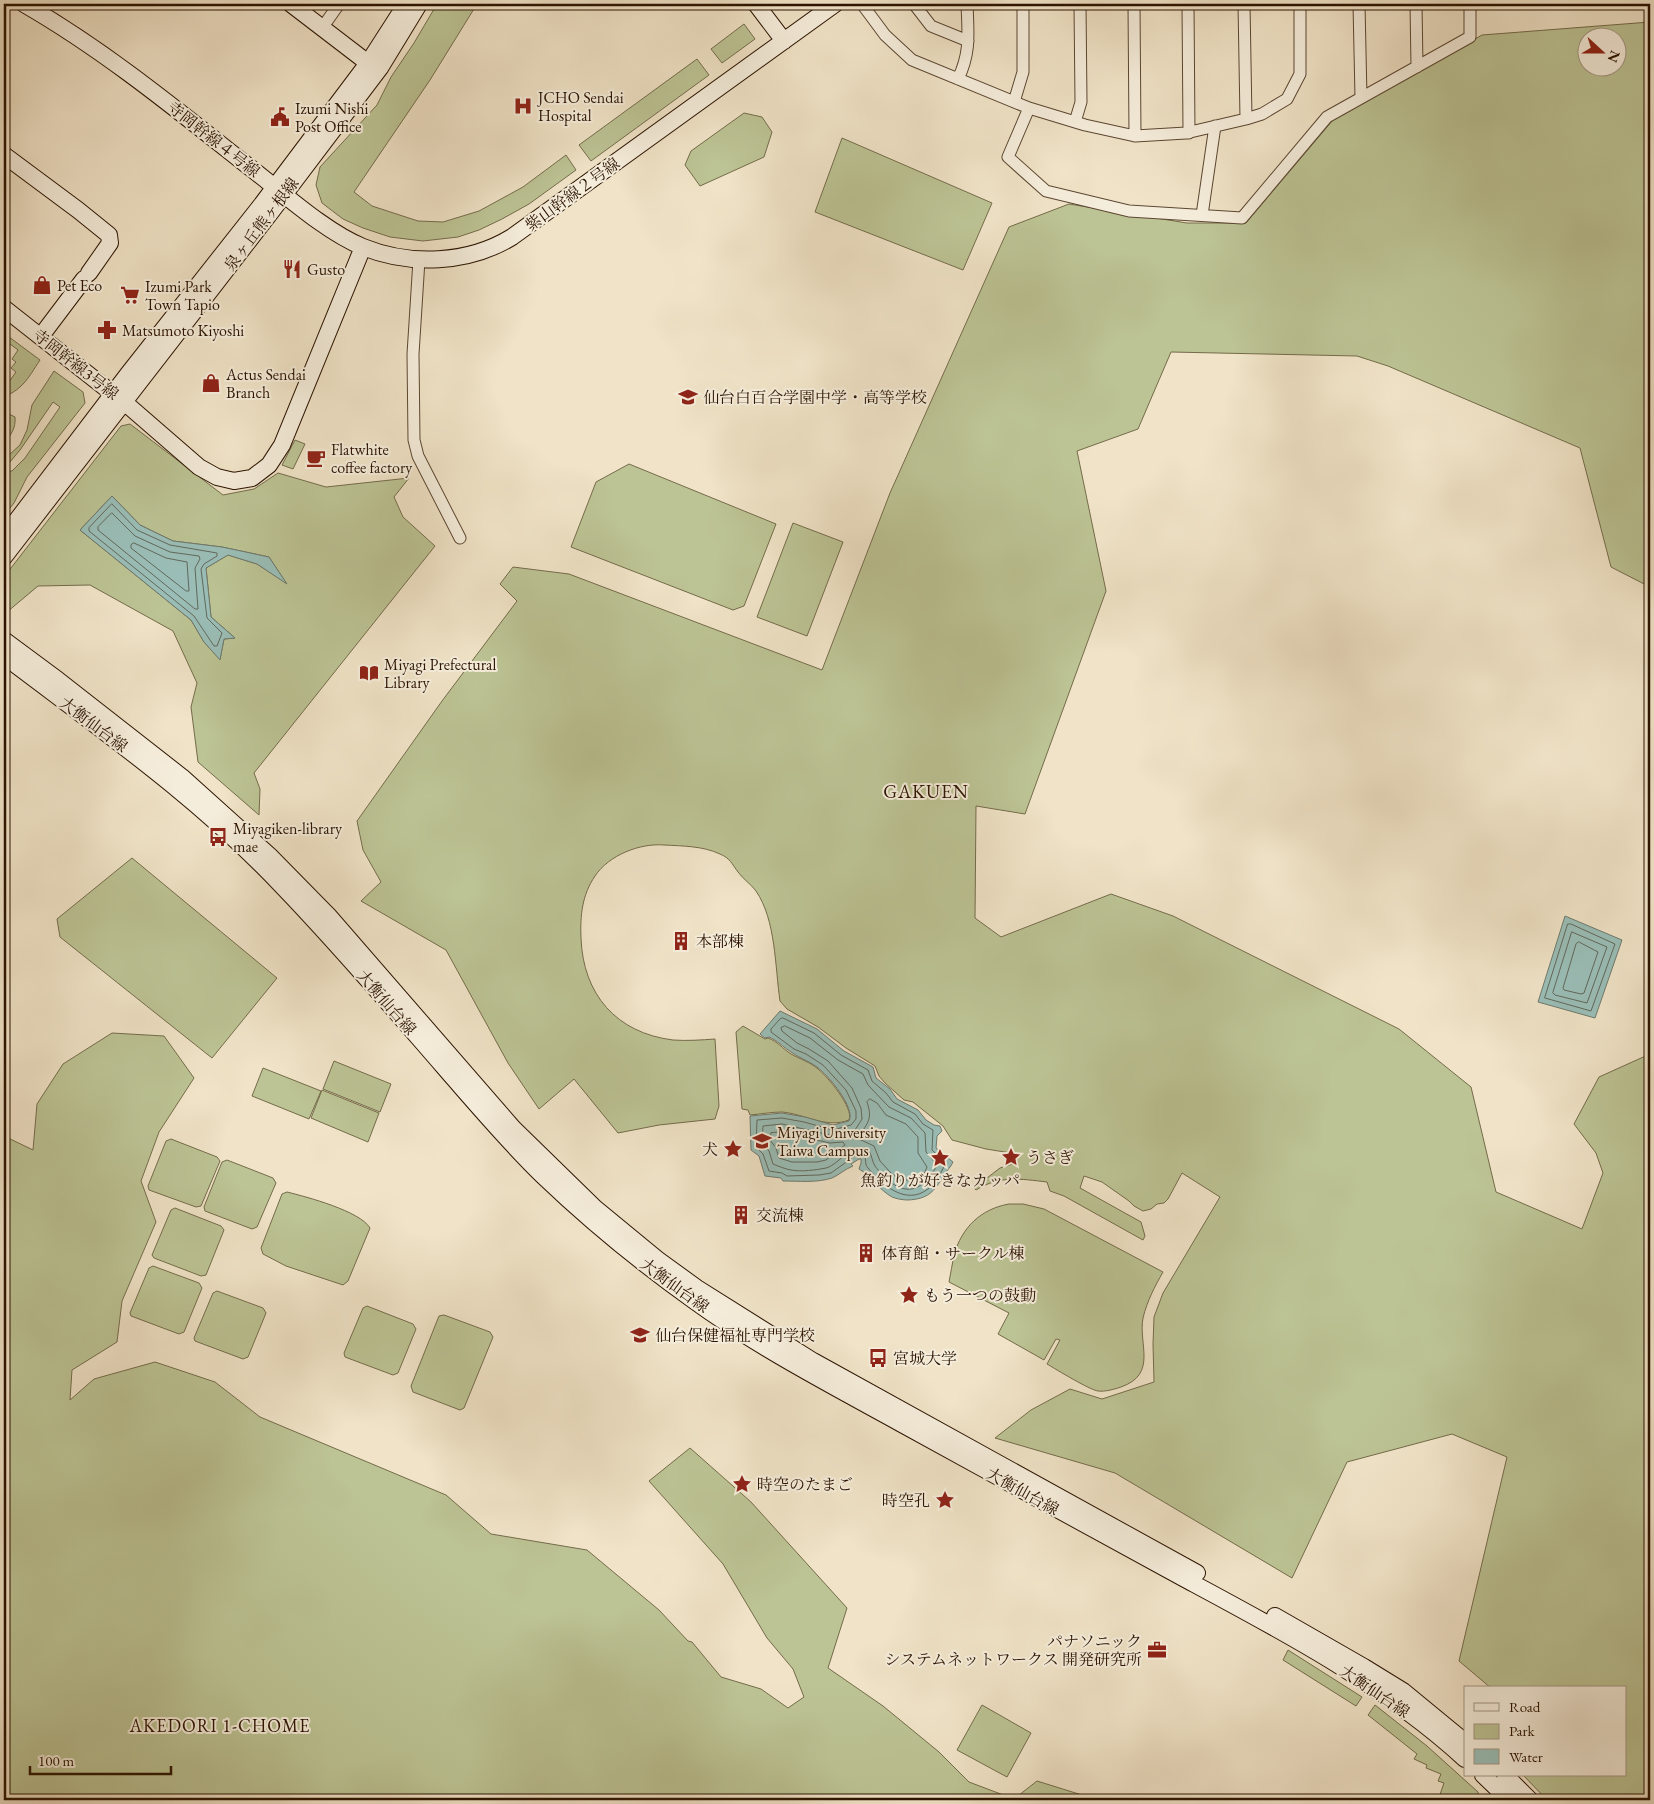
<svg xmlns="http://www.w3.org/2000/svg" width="1654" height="1804" viewBox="0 0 1654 1804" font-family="'EB Garamond','Noto Serif JP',serif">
	<rect width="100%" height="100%" fill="#f0e3c7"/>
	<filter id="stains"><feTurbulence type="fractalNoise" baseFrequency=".004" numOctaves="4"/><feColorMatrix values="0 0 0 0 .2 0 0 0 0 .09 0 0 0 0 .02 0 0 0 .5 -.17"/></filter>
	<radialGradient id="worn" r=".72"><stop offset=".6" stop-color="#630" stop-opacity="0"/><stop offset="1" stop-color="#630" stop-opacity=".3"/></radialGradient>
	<!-- green -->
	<path fill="#bcc394" stroke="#746b4a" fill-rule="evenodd" d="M437,4H477L430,80L354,192L372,206L418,221L443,222L479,211L523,187L566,155L576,170L529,204L502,219L479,230L458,237L423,241L390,237L363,228L343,219L322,203L316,185L320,167L377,105L391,77L414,43Z
		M1650,22V587L1611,567L1580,448L1388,366L1357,356L1171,352L1138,429L1077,451L1106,591L1025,814L976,806L975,918L1001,937L1111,894L1173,916L1399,1029L1471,1087L1496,1192L1582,1229L1603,1173L1596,1153L1574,1124L1599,1077L1650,1054V1800H1547L1523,1775H1625V1688H1491L1459,1661L1507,1457L1452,1434L1347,1462L1292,1578L1115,1473L995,1438L1031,1410L1070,1389L1102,1399L1154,1382L1153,1344L1154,1317L1163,1293L1220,1197L1182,1173L1168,1199L1164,1203L1157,1204L1151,1209L1143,1211L1134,1206L1129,1201L1102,1182L1084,1176L1080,1188L1141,1222L1145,1236L1143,1240L1064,1196L1050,1191L1047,1182C1021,1179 1000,1175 976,1190L974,1188L1000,1168L1013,1164L1017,1154L986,1149L952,1140L943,1126L913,1102L904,1100L885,1083L879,1076L875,1066L846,1048L818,1027L787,1009L780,1001C775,967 776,920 756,891C751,884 743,879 738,872C732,864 730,858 720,854C703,846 683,846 664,845C640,843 609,855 595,876C582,895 580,916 581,938C583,994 616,1033 673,1040C687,1041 701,1040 715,1039L719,1106L715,1119L659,1125L618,1133L574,1079L539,1109L508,1063L446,950L361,901L381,882L363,850L357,821L442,701L517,601L500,584L513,567L569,574L822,670L890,493L1009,227L1069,204L1187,223H1246L1333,120L1482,35ZM1586,38H1616V68H1586Z
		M744,24L755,39L722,63L711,49Z
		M697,59L709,75L591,161L579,145Z
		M744,113L762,117L772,132L764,157L700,186L685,165L691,151Z
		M842,138L992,203L963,270L815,212Z
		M9,337L40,360C28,378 24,388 4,397V389L16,372L11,368L16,362L12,359L18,350L6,341Z
		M54,371L83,392L85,403L27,477L14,503L6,513L4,511V472L12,471L25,458L60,407L53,402L20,450L10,462L7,460L9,455L20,445L27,430L32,405Z
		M4,414H9L15,417C16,428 11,435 4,443Z
		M130,424L223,495L254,489L278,473L326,487L409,478L394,497L403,517L435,546L254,773L260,789L259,815L198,762L191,707L197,683L173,631L90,585L38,586L7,612L4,607V577L121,426ZM112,496L140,525L173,541L222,547L269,557L286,583L257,564L228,555L206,568L211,617L235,638L224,639L220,659L204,642L191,620L80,530Z
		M295,440L305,444L293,469L282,465Z
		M629,464L776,524L744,606L733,610L571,547L596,482Z
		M793,523L843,542L807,636L757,617Z
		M132,858L277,978L212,1058L60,937L57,919Z
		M743,1026L765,1039L768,1038C777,1041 783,1049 791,1054C800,1059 810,1062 818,1069C828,1077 854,1108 849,1120C826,1129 805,1114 782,1112C772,1112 761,1114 750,1115L748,1110L742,1109L736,1032Z
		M112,1033L164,1036L194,1078L159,1132L141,1181L156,1222L122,1301L117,1342L72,1370L70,1400L94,1379L155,1362L215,1382L260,1417L446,1495L491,1534L587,1550L659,1610L688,1641L692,1642L721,1677L761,1689L788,1708L804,1697L793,1669L767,1638L723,1564L649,1481L690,1448L751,1502L847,1608L828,1668L883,1706L939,1752L969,1782L1014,1799L1037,1781L1098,1800H4V1136L33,1150L37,1104L63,1064Z
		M334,1061L391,1084L380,1112L323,1089Z
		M263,1068L321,1091L309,1119L252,1096Z
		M322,1090L379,1113L368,1142L311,1118Z
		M171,1139L217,1157L220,1161L201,1206L196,1207L149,1190L148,1186L166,1141Z
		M227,1160L273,1178L276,1183L257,1227L252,1229L205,1211L204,1207L222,1162Z
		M287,1192C307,1197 360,1211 370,1228L348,1281L343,1285L286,1266L263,1254L261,1248L282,1194Z
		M1009,1204H1023L1044,1209L1163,1272C1155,1286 1147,1301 1143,1318C1138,1344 1158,1374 1121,1387C1115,1389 1105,1392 1098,1391C1090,1390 1057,1370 1047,1364L1060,1340L1056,1339L1044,1360L998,1334L1009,1313L949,1282C951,1273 952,1264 954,1255C962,1227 981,1209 1009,1204Z
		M175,1208L221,1226L224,1230L206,1275L201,1276L154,1258L152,1255L171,1210Z
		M153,1266L199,1283L202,1288L184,1332L179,1334L131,1316L130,1313L149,1268Z
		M217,1291L263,1308L266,1313L248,1357L243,1359L195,1341L194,1338L213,1293Z
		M367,1306L413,1324L416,1329L398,1373L393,1375L345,1357L344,1353L363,1308Z
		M444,1315L490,1332L493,1337L464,1408L460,1410L413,1392L411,1386L439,1316Z
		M1288,1650L1362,1697L1356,1706L1283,1660Z
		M982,1705L1031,1733L1007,1777L957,1750Z
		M1375,1705L1427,1746L1478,1792L1479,1800H1438L1444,1783L1438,1781L1441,1774L1426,1768L1427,1765L1414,1759L1417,1754L1368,1715Z"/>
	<!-- water -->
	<path fill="#9abeb7" stroke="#6e7a6e" d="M112,496L140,525L173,541L222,547L269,557L287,584L257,564L228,555L206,568L211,617L235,638L224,639L220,660L204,642L191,620L80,530Z
		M1565,916L1622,940L1595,1018L1538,1002Z
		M780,1011L817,1029L844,1051L873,1067L876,1078L890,1089L897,1099L918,1110L926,1120L934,1125L940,1126L942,1131L937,1136L936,1148L953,1162C951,1167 947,1170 944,1175C934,1192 928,1199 908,1200C903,1200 897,1199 892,1197C879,1190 872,1176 859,1169L861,1163V1159H859L851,1164L853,1166C845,1169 839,1175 832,1178C817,1183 799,1181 783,1181L781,1178L765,1176L759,1156L751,1150L750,1116L782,1113L805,1117L833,1125L849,1121C856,1108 828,1075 817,1067C809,1061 799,1058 791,1052C783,1047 777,1040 769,1037L765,1038L760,1034Z"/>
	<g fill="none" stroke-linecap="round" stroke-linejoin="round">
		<!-- shore -->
		<path stroke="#62685c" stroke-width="1" d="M112,504L137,530L170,545L217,553V556L204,564L201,569L207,618L222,633L217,646H214L194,616L89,531V528Z
			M112,513L135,536L170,552L199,556L200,559L195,568L198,609H195L98,530V527Z
			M134,543L166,558L187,562L189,591H186L131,548V545Z
			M1568,924H1571L1615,944L1591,1011L1545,998Z
			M1572,932L1607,947L1587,1003L1555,995L1553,993Z
			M1579,942L1598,952L1584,993L1581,994L1564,990L1563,988L1576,944Z
			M783,1018L814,1033L841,1055L868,1070L872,1081L886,1093L893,1102L915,1114L923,1124L933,1130L932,1150L946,1163C941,1172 936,1183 928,1189C906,1206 882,1185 868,1168C865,1165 866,1161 865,1157L860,1154L856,1155L831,1173L819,1175L787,1176L782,1173L769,1171L763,1154L756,1147L757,1120L782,1118L804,1122L833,1130L851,1125L856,1119V1111L846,1090L823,1065L806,1054L794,1049L771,1032V1029L780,1019Z
			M785,1026L810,1038L838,1060L863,1074L868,1085L889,1107L911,1118L925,1133L926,1152L937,1165C919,1200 896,1194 875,1166C872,1161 872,1156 869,1151C852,1139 841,1164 826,1168C816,1170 801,1172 791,1170C785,1169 778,1166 773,1164L769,1151L762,1143L763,1126L782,1124L834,1136L855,1130L862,1119L861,1108L852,1088L828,1061L809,1049L797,1043L782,1031L781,1028Z
			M870,1099L877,1103L886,1115L906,1124L918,1137V1153L927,1167L924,1174L916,1180H900L891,1173L880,1161L874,1146L859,1139C865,1123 874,1122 867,1102Z
			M781,1132L830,1143L843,1142L845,1145L826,1160L817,1162H792L779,1158L776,1148L770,1140L771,1133Z"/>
		<!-- street casing -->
		<g stroke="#5c4732" stroke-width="13">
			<path id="street" d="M862,4L885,35L912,60L1029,108L1085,125L1135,136L1186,133L1246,119L1262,114L1287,99L1300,74V4
				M914,4L931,26L968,41
				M1134,4L1135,136
				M1188,4L1189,133
				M1244,4L1246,119
				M1359,4L1361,98
				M1416,4L1417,67
				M322,28L339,4
				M958,79C971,52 968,33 967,4
				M1014,102L1023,72V4
				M1029,108L1008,157L1046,191L1129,211L1242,218L1327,117L1470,37V4
				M1075,122L1081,102L1080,4
				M1202,215L1215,126
				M419,260L413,354L414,440L418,456L460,538"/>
		</g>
		<!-- secondary casing -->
		<g stroke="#2b1300" stroke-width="18">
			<path id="secondary" d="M24,4C104,50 176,109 248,166C281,191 324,231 363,247C410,266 468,264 512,237L835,4
				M291,4L368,63
				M756,4L784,41
				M4,155L78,210L109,235L110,243L89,273
				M4,308L131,408L199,467L217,477L234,481L252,478L269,465L282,445L363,247
				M41,336L84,279
				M4,537L128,374L262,204L368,63L406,4
				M4,557L271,212L380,68L419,4
				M4,640L58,680L182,777L271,857L328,915L513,1128L595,1208L657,1259L697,1288L813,1361L1197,1573
				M4,656C100,729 199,798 282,886C338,944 390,1005 443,1066C475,1103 507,1141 543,1176C590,1221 640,1262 693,1300C756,1346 831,1385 900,1423C995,1475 1090,1528 1185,1579C1282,1631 1383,1684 1465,1759
				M1275,1616L1364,1667L1403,1691L1465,1742
				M1483,1775L1509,1800
				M1505,1775L1530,1800"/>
		</g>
		<!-- street -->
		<use href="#street" stroke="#f5eddb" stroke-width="11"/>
		<!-- secondary -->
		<use href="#secondary" stroke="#f5eddb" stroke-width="16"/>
	</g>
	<!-- icons -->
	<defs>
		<g id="hospital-bare" transform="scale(1.5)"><path d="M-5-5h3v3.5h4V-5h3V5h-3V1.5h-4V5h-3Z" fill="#8f2418" stroke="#f5eddb" stroke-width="2.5" paint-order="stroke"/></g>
		<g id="civic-bare" transform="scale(1.5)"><path d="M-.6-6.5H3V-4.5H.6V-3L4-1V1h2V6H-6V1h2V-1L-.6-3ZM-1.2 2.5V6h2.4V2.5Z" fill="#8f2418" stroke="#f5eddb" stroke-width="2.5" paint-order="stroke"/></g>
		<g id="restaurant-bare" transform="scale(1.5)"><path d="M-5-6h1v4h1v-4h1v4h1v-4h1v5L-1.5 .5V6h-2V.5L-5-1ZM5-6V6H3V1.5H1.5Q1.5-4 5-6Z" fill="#8f2418" stroke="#f5eddb" stroke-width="2.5" paint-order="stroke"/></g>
		<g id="shop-bare" transform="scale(1.5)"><path d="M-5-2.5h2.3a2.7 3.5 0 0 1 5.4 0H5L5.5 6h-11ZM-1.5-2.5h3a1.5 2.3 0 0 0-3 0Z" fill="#8f2418" stroke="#f5eddb" stroke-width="2.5" paint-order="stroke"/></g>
		<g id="supermarket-bare" transform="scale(1.5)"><path d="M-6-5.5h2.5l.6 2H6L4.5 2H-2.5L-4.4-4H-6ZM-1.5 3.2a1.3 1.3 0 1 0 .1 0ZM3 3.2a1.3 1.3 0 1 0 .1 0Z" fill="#8f2418" stroke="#f5eddb" stroke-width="2.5" paint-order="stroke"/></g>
		<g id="pharmacy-bare" transform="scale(1.5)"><path d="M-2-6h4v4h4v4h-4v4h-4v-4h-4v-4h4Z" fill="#8f2418" stroke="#f5eddb" stroke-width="2.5" paint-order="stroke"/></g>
		<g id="school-bare" transform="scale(1.5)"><path d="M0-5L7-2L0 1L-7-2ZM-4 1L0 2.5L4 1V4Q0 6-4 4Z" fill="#8f2418" stroke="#f5eddb" stroke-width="2.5" paint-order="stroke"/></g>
		<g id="cafe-bare" transform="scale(1.5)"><path d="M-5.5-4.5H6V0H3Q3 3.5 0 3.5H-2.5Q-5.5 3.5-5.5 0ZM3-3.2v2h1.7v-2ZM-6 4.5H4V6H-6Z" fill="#8f2418" stroke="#f5eddb" stroke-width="2.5" paint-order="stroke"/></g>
		<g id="library-bare" transform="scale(1.5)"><path d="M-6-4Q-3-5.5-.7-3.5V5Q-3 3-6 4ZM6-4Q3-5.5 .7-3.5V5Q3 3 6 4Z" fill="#8f2418" stroke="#f5eddb" stroke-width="2.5" paint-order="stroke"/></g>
		<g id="bus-bare" transform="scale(1.5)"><path d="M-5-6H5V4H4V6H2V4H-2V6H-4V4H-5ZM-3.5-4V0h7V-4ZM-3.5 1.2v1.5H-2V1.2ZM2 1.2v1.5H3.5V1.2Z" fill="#8f2418" stroke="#f5eddb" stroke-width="2.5" paint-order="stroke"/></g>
		<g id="building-bare" transform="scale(1.5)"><path d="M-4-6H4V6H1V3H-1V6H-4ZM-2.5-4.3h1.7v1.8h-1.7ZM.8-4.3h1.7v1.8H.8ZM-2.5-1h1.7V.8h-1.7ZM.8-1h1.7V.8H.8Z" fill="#8f2418" stroke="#f5eddb" stroke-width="2.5" paint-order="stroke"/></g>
		<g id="university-bare" transform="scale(1.5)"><path d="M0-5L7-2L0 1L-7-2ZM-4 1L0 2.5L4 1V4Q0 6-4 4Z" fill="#8f2418" stroke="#f5eddb" stroke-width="2.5" paint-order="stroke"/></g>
		<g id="sight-bare" transform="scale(1.5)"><path d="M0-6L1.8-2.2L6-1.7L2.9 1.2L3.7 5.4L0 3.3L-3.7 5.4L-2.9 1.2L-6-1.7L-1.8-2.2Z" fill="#8f2418" stroke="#f5eddb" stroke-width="2.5" paint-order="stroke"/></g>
		<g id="office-bare" transform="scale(1.5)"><path d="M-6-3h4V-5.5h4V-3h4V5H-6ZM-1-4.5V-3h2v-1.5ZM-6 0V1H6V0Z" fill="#8f2418" stroke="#f5eddb" stroke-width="2.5" paint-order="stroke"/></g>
	</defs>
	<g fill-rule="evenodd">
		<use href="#hospital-bare" x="523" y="106"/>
		<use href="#civic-bare" x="280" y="117"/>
		<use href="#restaurant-bare" x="292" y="269"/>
		<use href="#shop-bare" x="42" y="285"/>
		<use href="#supermarket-bare" x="130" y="295"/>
		<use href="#pharmacy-bare" x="107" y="330"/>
		<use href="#shop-bare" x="211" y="383"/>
		<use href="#school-bare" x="688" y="397"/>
		<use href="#cafe-bare" x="316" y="458"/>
		<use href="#library-bare" x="369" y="673"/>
		<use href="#bus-bare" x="218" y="837"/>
		<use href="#building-bare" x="681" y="941"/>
		<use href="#university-bare" x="762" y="1141"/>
		<use href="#sight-bare" x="733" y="1149"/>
		<use href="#sight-bare" x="1011" y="1157"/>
		<use href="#sight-bare" x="940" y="1158"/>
		<use href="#building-bare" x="741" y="1215"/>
		<use href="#building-bare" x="866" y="1253"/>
		<use href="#sight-bare" x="909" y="1295"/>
		<use href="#university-bare" x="640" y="1335"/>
		<use href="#bus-bare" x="878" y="1358"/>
		<use href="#sight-bare" x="742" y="1484"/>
		<use href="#sight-bare" x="945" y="1500"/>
		<use href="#office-bare" x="1157" y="1650"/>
	</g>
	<g text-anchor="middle" stroke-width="4" stroke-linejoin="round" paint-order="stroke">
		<!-- poi labels -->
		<g font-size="16" fill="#2b1300" stroke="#f5eddb" text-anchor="start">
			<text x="538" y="103">JCHO Sendai<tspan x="538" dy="18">Hospital</tspan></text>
			<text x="295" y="114">Izumi Nishi<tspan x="295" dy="18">Post Office</tspan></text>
			<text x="307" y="275">Gusto</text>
			<text x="57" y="291">Pet Eco</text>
			<text x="145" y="292">Izumi Park<tspan x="145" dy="18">Town Tapio</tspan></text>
			<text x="122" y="336">Matsumoto Kiyoshi</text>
			<text x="226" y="380">Actus Sendai<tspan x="226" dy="18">Branch</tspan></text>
			<text x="703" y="403">仙台白百合学園中学・高等学校</text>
			<text x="331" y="455">Flatwhite<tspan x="331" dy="18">coffee factory</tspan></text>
			<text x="384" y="670">Miyagi Prefectural<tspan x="384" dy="18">Library</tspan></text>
			<text x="233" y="834">Miyagiken-library<tspan x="233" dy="18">mae</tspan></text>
			<text x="696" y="947">本部棟</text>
			<text x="777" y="1138">Miyagi University<tspan x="777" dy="18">Taiwa Campus</tspan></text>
			<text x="718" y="1155" text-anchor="end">犬</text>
			<text x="1026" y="1163">うさぎ</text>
			<text x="940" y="1186" text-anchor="middle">魚釣りが好きなカッパ</text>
			<text x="756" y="1221">交流棟</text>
			<text x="881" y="1259">体育館・サークル棟</text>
			<text x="924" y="1301">もう一つの鼓動</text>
			<text x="655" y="1341">仙台保健福祉専門学校</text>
			<text x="893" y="1364">宮城大学</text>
			<text x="757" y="1490">時空のたまご</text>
			<text x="930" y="1506" text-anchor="end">時空孔</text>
			<text x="1142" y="1647" text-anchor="end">パナソニック<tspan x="1142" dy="18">システムネットワークス 開発研究所</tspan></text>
		</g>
		<!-- street labels -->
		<g font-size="16" fill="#2b1300" stroke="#f5eddb">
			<text transform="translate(214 139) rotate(38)" y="6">寺岡幹線４号線</text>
			<text transform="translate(572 194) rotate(-36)" y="6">紫山幹線２号線</text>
			<text transform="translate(261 224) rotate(-53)" y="6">泉ヶ丘熊ヶ根線</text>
			<text transform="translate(76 364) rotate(38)" y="6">寺岡幹線3号線</text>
			<text transform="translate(94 724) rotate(37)" y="6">大衡仙台線</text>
			<text transform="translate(387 1002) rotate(49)" y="6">大衡仙台線</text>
			<text transform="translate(675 1285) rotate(36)" y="6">大衡仙台線</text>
			<text transform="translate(1023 1491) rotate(29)" y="6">大衡仙台線</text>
			<text transform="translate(1375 1691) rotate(34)" y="6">大衡仙台線</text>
		</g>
		<!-- neighbourhood labels -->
		<g font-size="18" letter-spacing="1" fill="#2b1300" stroke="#f5eddb">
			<text x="220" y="1732">AKEDORI 1-CHOME</text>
		</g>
		<!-- quarter labels -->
		<g font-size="19" letter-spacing="1" fill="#2b1300" stroke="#f5eddb">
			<text x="926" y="798">GAKUEN</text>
		</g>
	</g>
	<!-- margin -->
	<rect width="1654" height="1804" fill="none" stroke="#f0e3c7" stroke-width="20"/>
	<rect x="5" y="5" width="1644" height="1794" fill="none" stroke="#2b1300" stroke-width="2.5"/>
	<rect x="10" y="10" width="1634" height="1784" fill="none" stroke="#2b1300"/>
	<!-- legend -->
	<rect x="1464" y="1686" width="162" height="90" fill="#f5eddb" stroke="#a49683"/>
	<rect x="1474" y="1703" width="25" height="8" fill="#f5eddb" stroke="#a49683"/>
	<text x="1509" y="1712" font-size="15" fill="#2b1300">Road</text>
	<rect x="1474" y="1724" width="25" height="15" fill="#bcc394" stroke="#a49683"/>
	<text x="1509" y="1736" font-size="15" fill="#2b1300">Park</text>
	<rect x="1474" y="1749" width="25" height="15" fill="#9abeb7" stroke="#a49683"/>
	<text x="1509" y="1762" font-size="15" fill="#2b1300">Water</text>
	<!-- north arrow -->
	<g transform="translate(1602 52) rotate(111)"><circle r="24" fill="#f5eddb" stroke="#a49683"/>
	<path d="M0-4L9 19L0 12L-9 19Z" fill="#8f2418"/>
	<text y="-8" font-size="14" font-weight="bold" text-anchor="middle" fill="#2b1300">N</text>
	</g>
	<!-- scale -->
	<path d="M30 1766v8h141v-8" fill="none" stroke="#2b1300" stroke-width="2.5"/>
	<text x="38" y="1766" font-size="15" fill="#2b1300" stroke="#f5eddb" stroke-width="4" paint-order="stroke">100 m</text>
	<rect width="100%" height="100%" filter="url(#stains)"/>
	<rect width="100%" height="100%" fill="url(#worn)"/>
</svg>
